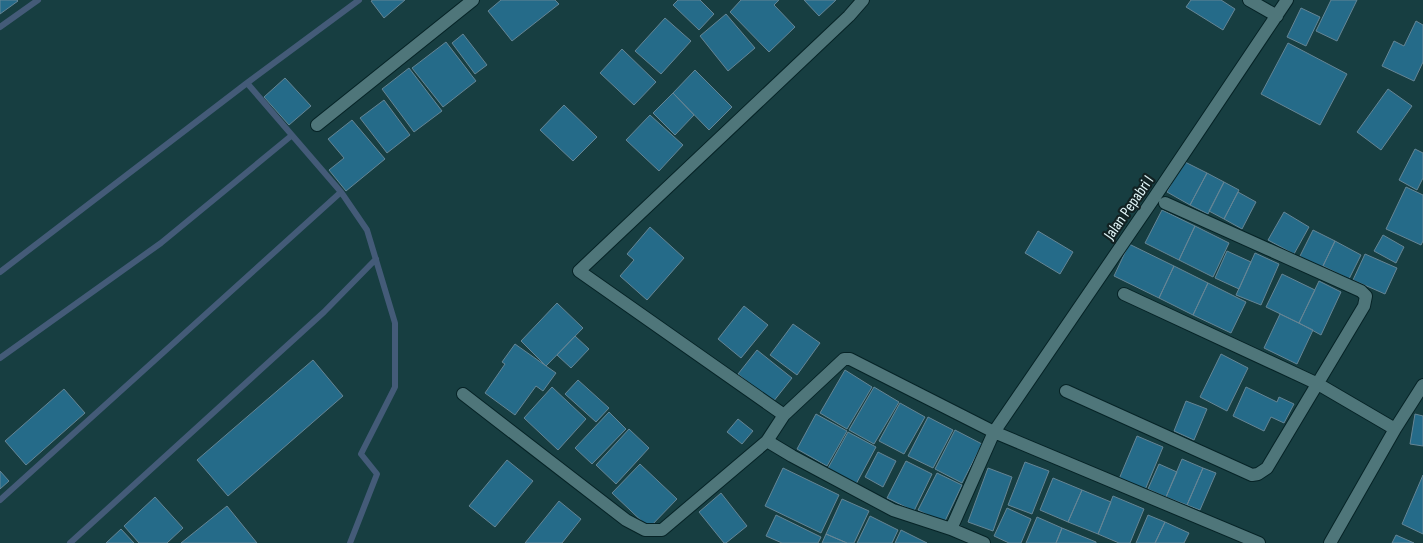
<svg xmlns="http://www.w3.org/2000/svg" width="1423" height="543" viewBox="0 0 1423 543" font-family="'Sofia Sans Condensed',sans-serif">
	<rect width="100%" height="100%" fill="#173e41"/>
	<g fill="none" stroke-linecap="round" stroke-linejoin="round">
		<!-- stream -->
		<path stroke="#445b78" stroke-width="6" d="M0,27L38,0
			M247,83L359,0
			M0,272L247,83L341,192L367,230L395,323V387L361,454L377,474L350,543
			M0,358L161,243L291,136
			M0,500L341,192
			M70,543L324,312L376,259"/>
	</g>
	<!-- building -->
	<path fill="#256b89" stroke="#658595" d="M0,0H17L18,1L0,14Z
		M373,0H405L384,18L371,1Z
		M501,0H555L559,4L512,41L488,11Z
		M678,0H700L714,14L699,30L673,5Z
		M741,0H779L774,5L795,27L769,52L730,12Z
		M804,0H836L819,16Z
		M1191,0H1221L1235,9L1223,30L1186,7Z
		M1331,0H1357L1337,41L1316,31Z
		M1301,8L1320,17L1306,46L1287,37Z
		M726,14L755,48L728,71L700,36Z
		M665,18L691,41L661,74L635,51Z
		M1416,21L1423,25V62L1414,81L1382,66L1394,41L1404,46Z
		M463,34L487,65L475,74L452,43Z
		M446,42L476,81L443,107L412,68Z
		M1288,43L1347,74L1320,125L1261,94Z
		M622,49L656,82L634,105L600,73Z
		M409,68L442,111L414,132L382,89Z
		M695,70L732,107L709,130L673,93Z
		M285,78L311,106L289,125L264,97Z
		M1388,89L1412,106L1381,150L1357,132Z
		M673,93L694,115L675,135L653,113Z
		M384,100L410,135L387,153L360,118Z
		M564,105L597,137L573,161L540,130Z
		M650,115L683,145L659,171L626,140Z
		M352,120L385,159L346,191L329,170L344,158L328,139Z
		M1415,149L1423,153V178L1417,190L1399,180Z
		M1183,161L1207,173L1190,205L1167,192Z
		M1207,173L1224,182L1208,214L1190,205Z
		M1224,182L1239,190L1224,219L1209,211Z
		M1406,187L1423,195V241L1421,245L1386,229Z
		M1238,192L1256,202L1242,229L1224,219Z
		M1162,210L1195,226L1179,260L1145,243Z
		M1284,212L1309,227L1294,254L1268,240Z
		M1195,226L1229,243L1213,277L1179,260Z
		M650,227L684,258L647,300L620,276L634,260L627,254Z
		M1313,230L1335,241L1321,270L1299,258Z
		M1038,231L1073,252L1060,274L1025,253Z
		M1383,235L1404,247L1396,263L1374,251Z
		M1335,241L1361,255L1349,279L1323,266Z
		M1129,244L1174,266L1159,298L1114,276Z
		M1227,251L1251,262L1239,289L1215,278Z
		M1255,253L1279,264L1261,305L1236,295Z
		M1365,254L1397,268L1385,294L1353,280Z
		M1174,266L1208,283L1193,315L1159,298Z
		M1282,274L1315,290L1299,323L1266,307Z
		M1319,281L1341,292L1321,335L1299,323Z
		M1208,283L1246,302L1231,333L1193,315Z
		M557,303L583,328L546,366L521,341Z
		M744,306L768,325L741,358L718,339Z
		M1280,314L1313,330L1297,364L1264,348Z
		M793,324L820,343L797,375L770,355Z
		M575,336L589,349L571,368L557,355Z
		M515,344L556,373L543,391L536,386L515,415L485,393L505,364L502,362Z
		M757,350L792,378L773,402L738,374Z
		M1221,354L1248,368L1227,411L1200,397Z
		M313,360L343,396L228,496L197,460Z
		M845,370L872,387L847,429L820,413Z
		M578,380L609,408L596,422L565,394Z
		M552,387L586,419L558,450L524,418Z
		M874,387L899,402L874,444L849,430Z
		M1246,387L1277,402L1279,397L1294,404L1284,423L1271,417L1264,431L1233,416Z
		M64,389L85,413L26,465L5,441Z
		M1186,401L1207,409L1194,440L1174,431Z
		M900,403L925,417L904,454L879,441Z
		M609,412L626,429L592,464L575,448Z
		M816,414L847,431L827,466L797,449Z
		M1415,414L1423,416V446L1410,444Z
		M928,417L953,430L933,468L908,456Z
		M738,419L753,431L742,444L727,432Z
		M629,429L649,448L616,484L596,465Z
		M955,430L982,444L962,483L935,469Z
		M848,432L876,447L855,486L827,470Z
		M1137,436L1163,447L1145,490L1119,479Z
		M878,452L896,461L883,487L865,477Z
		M1182,459L1203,468L1187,505L1166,497Z
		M507,460L533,481L495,527L469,506Z
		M906,461L932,474L914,511L887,498Z
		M1025,462L1049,471L1032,514L1008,505Z
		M640,464L677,499L649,528L612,493Z
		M1159,464L1177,472L1166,497L1148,489Z
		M783,468L839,495L821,533L765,506Z
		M988,468L1012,477L993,531L968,522Z
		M1203,468L1216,473L1200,510L1187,505Z
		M0,471L9,481L0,489Z
		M937,473L962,485L944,523L918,510Z
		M1423,475V534L1402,524Z
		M1053,478L1082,490L1068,522L1040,510Z
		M1082,490L1111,502L1098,534L1068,522Z
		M721,493L747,526L726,543H724L699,512Z
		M1113,496L1144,509L1130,543H1119L1098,534Z
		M155,497L183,528L167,543H139L124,526Z
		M842,499L869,511L854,543H847L826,534Z
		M559,501L581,519L562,543H525Z
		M227,506L257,543H181Z
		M1007,508L1031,519L1021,543H1009L994,536Z
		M776,515L821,537L818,543H782L766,536Z
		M1148,515L1165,522L1155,543H1136Z
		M870,516L898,530L892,543H857Z
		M1037,517L1062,528L1056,543H1026Z
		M1165,522L1189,533L1184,543H1155Z
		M1062,528L1096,542V543H1056Z
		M121,529L134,543H106Z
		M901,530L927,543H895Z
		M826,534L847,543H822Z
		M1396,535L1414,543H1392Z"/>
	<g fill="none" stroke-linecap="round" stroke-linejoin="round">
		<!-- minor casing -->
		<g stroke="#062326" stroke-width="14">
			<path id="minor" d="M1249,0L1277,16
				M317,125L473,0
				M1124,294L1318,384L1395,429
				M1066,391L1252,475L1258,474L1267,468L1364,306L1366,296L1361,291L1165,203
				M463,394L626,520L645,530H662L767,441L784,415L844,359H850L994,432L1259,543
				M784,415L579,271L849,16L863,0
				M767,441L792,456L893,510L951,529L984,543
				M951,529L994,432L1154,198L1287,0
				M1330,543L1395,429L1423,385"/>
		</g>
		<!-- minor -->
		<use href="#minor" stroke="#4f767a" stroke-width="12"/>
	</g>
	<g text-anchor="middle" stroke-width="4.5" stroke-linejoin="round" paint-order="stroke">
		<!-- street labels -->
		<g font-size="16" fill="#e1f6f8" stroke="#122223">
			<text transform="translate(1128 207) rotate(-55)" y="6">Jalan Pepabri I</text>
		</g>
	</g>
</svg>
